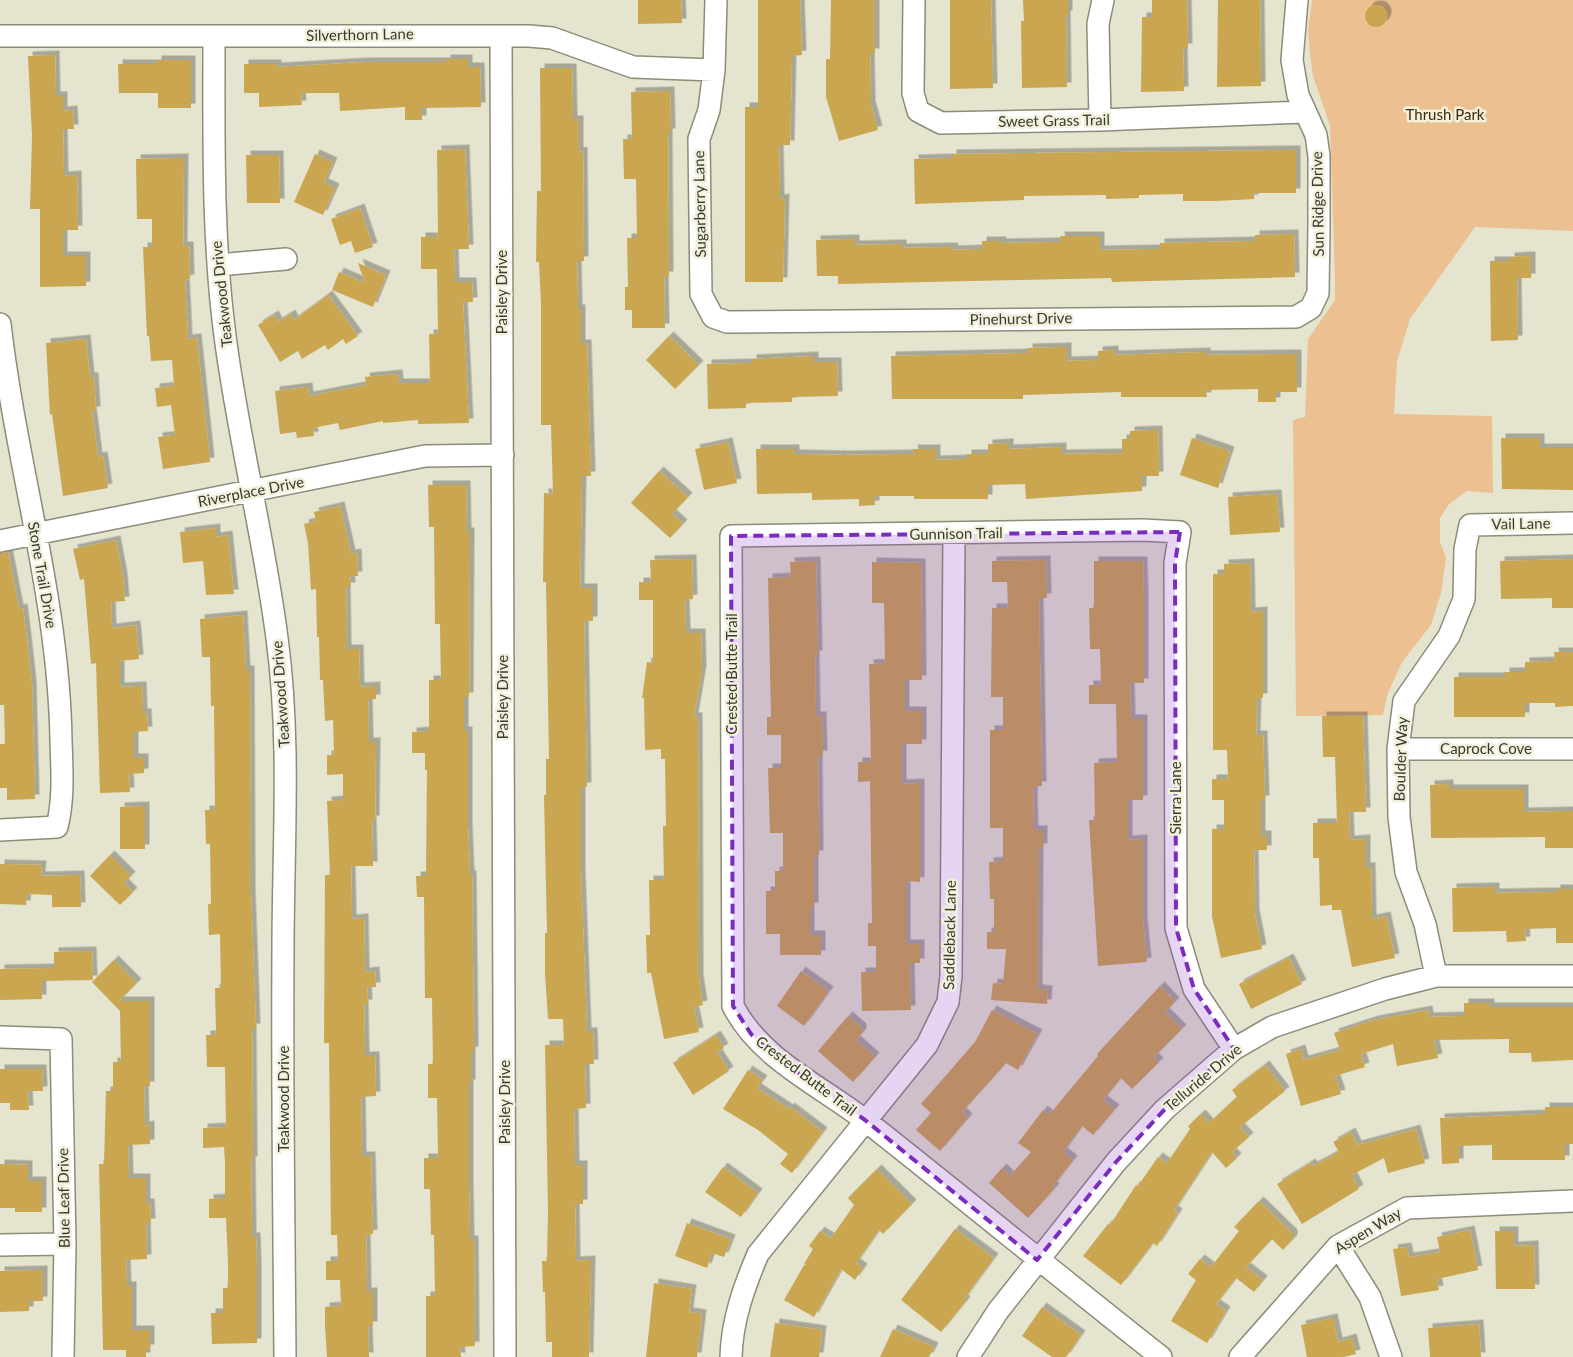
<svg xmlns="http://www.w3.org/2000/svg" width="1573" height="1357" viewBox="0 0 1573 1357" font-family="Lato,sans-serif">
	<defs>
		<filter id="shadow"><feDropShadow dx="4.5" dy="-4.5" stdDeviation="0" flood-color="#0004"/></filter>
	</defs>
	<rect width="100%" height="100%" fill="#e4e4cf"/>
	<!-- green -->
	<path fill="#edc092" d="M1312,0H1573V231L1475,227L1410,319L1397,361L1394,414L1492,416L1493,493L1467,491L1449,504L1440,518V542L1446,558L1441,593L1431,625L1402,662L1388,693L1383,715L1296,716L1293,420L1305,417L1308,339L1335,300V280L1330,126L1313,76L1310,55L1308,29Z"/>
	<!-- building -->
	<path fill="#caa651" filter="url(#shadow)" d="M638,0H681L682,23L638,24Z
		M758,0H800L802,55L792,56L790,145H779L780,199L785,198L783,282H745V107H758Z
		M831,0H875V53H870L871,105L878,130L839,141L826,97V59H830Z
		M950,0H991L993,88L950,89Z
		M1023,0H1068V15H1066L1067,87L1022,88L1021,21H1024Z
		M1152,0H1187L1188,48H1183L1184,91L1141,92L1142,17H1152Z
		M1218,0H1260L1261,86L1217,87Z
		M1365 16a11 11 0 1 1 22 0a11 11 0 1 1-22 0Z
		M55,55L56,96H63V111L73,110L74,129H63L64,176L77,175L78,230H63V256H86V286L40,287V209H30L32,136L28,56Z
		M446,59H468V67H480L481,107L422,108V120H405V107L340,111L339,93H301L302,105L259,107V93H244V64H277V67L365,62H446Z
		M157,60H191V108H158V93H119L118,64H157Z
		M540,68H572L573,120H579V152L583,151L584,261H577L578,309H581V344H587L591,476H582L580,588H593V621H584L587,787H581V874L587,1032H593L594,1064H585L586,1108L574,1109L575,1165H583V1204H575L576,1261L591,1260L589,1357H552V1342H546L545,1292H543L542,1261H547L548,1210L545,1045H564L563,1019H548L545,973V933H547L544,795H546V759H549L546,582H543L544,493L553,494L551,425H541V303L539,262H536L537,191H541Z
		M670,91L671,133H668L669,276H664L665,328H632V310H625V287H628L627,238H637L636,179H624L623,139H632L631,92Z
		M465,149L469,249H454L455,282H472L473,302H463L469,423L418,424V420L383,423V421L340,430L338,423L313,428L314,436L297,438L296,432L280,434L275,391L308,387L309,396L366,385L365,377L398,374L399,383H430L429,334H438L437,269H421V237H438L437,150Z
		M1296,150V193H1254V199L1216,201H1183V194L1139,195V198L1106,199V195L1024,196V200L915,204L914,159L952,158V154Z
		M315,154L333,162L324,183L335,188L323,215L294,202Z
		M246,155H279L280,203H247Z
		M184,158L183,246H189L190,279L185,280L188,339L197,338L210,462L163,469L158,437L175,435L171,405L157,407L155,388L174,386L172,360L151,361L149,336H147L143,247H152V219H137L136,159Z
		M360,208L373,247L355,253L351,241L340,245L331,219Z
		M1294,234L1295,277L1112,282L1111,278L838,284V276H817L816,240L855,239V245L902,244V248L953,247L954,250L982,249V241H1002V243L1061,242L1060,236H1100V250L1160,249V243L1255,241V235Z
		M1531,256V278H1517L1518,340L1491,341L1490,261H1510V257Z
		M358,263L386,275L373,307L332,290L339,272L365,283Z
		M328,295L358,336L346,344L343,339L328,350L325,345L302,359L298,351L280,362L258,325L274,315L278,322L291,314L294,320Z
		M669,336L699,365L675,389L646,360Z
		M86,339L90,377H94L96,411H92L98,457L103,456L108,488L63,496L52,414L50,415L46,343Z
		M1067,347V361L1098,360V351L1114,350V355L1206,352V355L1297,354V392H1276V402H1258V389L1206,390L1207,397H1121V392L1023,395V399H892L891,356L1028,353V348Z
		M814,356V362H837L838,396L792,397V402L746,403V408L708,409L707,364L752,363V359Z
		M1158,430L1159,476H1142V491L1026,499L1025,484L988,485V499H914V496H875V505L859,506V499L812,500V493L757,494L756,449H795V454L844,455L914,454L913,449H936V460L967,459V454H988V444L1009,443V449L1062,447V454L1122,453V439H1130V431Z
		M1192,438L1230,451L1218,488L1180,475Z
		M1501,438H1540V448H1573V490L1502,489Z
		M728,442L737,483L704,490L695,449Z
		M659,471L688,497L672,514L683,524L670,538L631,503Z
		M428,485H466L467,532H470L469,697H464V731H468V827L470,875H472L474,1051H471V1084H469V1189L470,1240H474L475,1346L460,1347L461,1357H426V1296H435L434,1235H431L430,1189H424V1158H438L437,1098H428V1064H433L432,998H425L424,897H417L416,876H426L427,770H425V753H412V732L429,731V680H441L440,624H435L434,527H429Z
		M1277,494L1280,532L1230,535L1228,497Z
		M340,506L351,554L357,553L358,576H350L351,587H346L347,649H359L360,687L376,686V699H368L369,742H376L375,820H372L373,866H351L352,919L364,918L365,972L375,971L376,987H367L368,1004H364L365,1056H375L376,1096L361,1097L362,1156H371L372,1202L373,1234L366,1235L367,1292H373V1326H368L369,1357H327L325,1327V1307L341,1306L340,1280H326V1261H338L337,1235H331L329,1043H324L325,875H330L327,801L343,800V774L327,775V755H334L333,720L325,721L323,680H320L319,637H317L316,589L311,590L308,543L304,524L316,521L314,512Z
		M216,528V537L228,535L234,594L206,595L203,561L183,563L180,532Z
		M116,540L123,577L125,601L111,602L112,628L136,625L139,659L120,661V687L142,686L143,713H147L148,731L134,732V758H144V773L129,774L130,792L100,793L96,663L91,664L84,579L80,580L73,549Z
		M8,552L19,609L23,608L27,640L32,685L35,799L7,800V788H0V744H5L4,705H0V553Z
		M692,559L693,599L685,600L686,633H701L702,670L694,717H698L699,979L703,1005L694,1007L699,1032L664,1039L651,973H647L646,935H650L649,880H664L663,826H666L665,759H661V749L645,750L644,698H642L647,662L653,663V600H639V582H651L650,560Z
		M1573,559V608H1552V598L1501,599L1500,561Z
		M1046,560L1047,598H1039L1042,786H1034L1033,799L1034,830H1043V848H1039L1038,989L1048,990L1047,1004L991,1000L993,983L1003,984L1006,949H987V932H994V899H990L989,862L1003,861V828H990V730H1003V697H991L992,608H1008L1007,582H992V561Z
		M816,561L818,655H815L816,716H822L823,755H818L819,855H814V907H810V935H821V955H780V934H766V891H775V871H783V833H770L768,768H781V735H767V717H771L768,578L791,577L790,562Z
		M1094,561H1143L1144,599V683H1130L1131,719H1143V800H1128V840L1143,839V921L1147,962L1098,966L1089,820H1095L1094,763L1117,762L1116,704H1089V685H1101L1100,649H1090L1089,608H1094Z
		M872,562L921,563L922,680H905V711H922V744H902V784L920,783V882L906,881V944H920V963H910L911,1010L862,1011L861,972H876V946H868V923H872L870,781L858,782V762H871L869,664L885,663L884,603H872Z
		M1250,563L1251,612L1263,611V698H1257L1256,735H1263L1265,800H1261V835H1267V850H1254L1255,914L1262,949L1221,958L1212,916V829H1224V800H1212V779H1228L1227,750H1213V574H1224V564Z
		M243,615L246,670H250L251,894L256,1028H252L253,1161H251L252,1237H256L257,1266V1343L212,1344L211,1313H223V1288H228V1262L226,1218H209V1199L225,1198V1161L224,1147L203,1148V1128L226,1127L225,1067H207L206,1035H216L215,988H221L220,934L209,935L208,904H211L210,844H206L205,810H215L214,706H211L210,657H202L200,619Z
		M1554,652H1573V706L1555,707V703H1525V717H1454V677H1505V672H1525V662L1555,661Z
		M1322,716H1363L1366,812H1349L1350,840L1366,839V867H1371L1372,919L1386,916L1395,958L1352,967L1341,910H1332V905L1320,906L1319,858H1313V823H1337L1335,757H1323Z
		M1449,784V789H1524V812L1573,811V848H1545V837L1431,838L1430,785Z
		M145,806V849H120V807Z
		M110,855L131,876L124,883L133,892L120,905L90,876Z
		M0,864L42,865L41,876L80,875L81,907H52V895L27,894L26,905L0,904Z
		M1495,887V893L1556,892V889H1573V943H1556V928L1525,929L1526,941L1507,942L1506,931L1453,932L1452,888Z
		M92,951L93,980L42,981V999L0,1000V969L54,968V952Z
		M1289,958L1302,984L1251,1009L1239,984Z
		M114,960L137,983L119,1001H150V1086H144L145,1126L150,1125V1144L128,1145L129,1178H146V1203H150L151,1223H146L147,1259L126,1260L127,1286H132V1330H150V1349H146V1357H126V1350H103L99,1164H104L106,1091H113V1062H121L120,1011L92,982Z
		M801,971L829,991L804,1026L777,1006Z
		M1160,986L1175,1002L1165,1012L1182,1029L1154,1057L1159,1062L1132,1089L1121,1078L1103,1100L1115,1109L1093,1135L1082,1126L1063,1152L1073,1160L1053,1186L1055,1188L1028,1218L989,1183L1002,1168L1010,1176L1031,1152L1018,1143L1043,1110L1049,1115L1098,1056L1097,1054Z
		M1464,1003H1490V1007H1573V1060L1532,1062L1531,1053H1509V1039L1434,1040L1438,1058L1397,1066L1393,1044L1361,1054L1365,1067L1335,1076L1341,1094L1301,1106L1286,1054L1301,1049L1304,1060L1340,1050L1334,1033L1374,1020L1428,1010L1429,1017L1464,1016Z
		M992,1010L1038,1034L1018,1070L1006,1063L962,1112L968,1118L940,1151L916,1130L931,1113L921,1104L975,1042Z
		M848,1016L862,1028V1033L856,1040L875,1057L853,1082L818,1051Z
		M716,1035L724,1048L717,1052L729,1071L693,1095L673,1063Z
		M1265,1065L1285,1091L1240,1127L1249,1137L1232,1152L1237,1158L1226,1168L1212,1152L1174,1210L1178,1213L1157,1246L1153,1243L1121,1285L1083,1256L1108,1224L1110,1225L1136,1185L1138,1186L1158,1157L1167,1163L1190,1129L1188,1126L1201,1114L1209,1123L1237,1097L1232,1090Z
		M0,1069H42L43,1091H28L29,1110H10V1103H0Z
		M748,1070L763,1080L757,1088L789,1109L790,1107L823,1132L792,1173L780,1164L788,1154L758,1130L723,1109Z
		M1545,1107H1573V1144H1565V1160H1492V1145L1459,1146V1163L1442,1164L1440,1118L1545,1114Z
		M1416,1129L1425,1163L1388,1173L1384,1158L1352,1175L1359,1189L1302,1224L1277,1184L1311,1163L1313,1166L1339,1152L1333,1142L1351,1132L1357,1145Z
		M0,1164L28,1165V1181H42V1212H15V1208H0Z
		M723,1167L758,1193L741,1217L705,1192Z
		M877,1169L912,1204L883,1234L879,1230L856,1263L863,1268L855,1280L841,1269L814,1317L784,1300L804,1265H807L804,1264L813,1249L809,1246L820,1231L831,1238L854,1205L848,1198Z
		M1259,1201L1293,1234V1239L1283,1250L1272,1239L1246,1267L1263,1280L1254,1292L1236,1278L1216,1304L1226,1311L1207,1343L1171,1321L1196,1280L1188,1274L1200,1259L1211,1267L1239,1231L1234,1227Z
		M687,1223L731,1239L724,1257L712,1253L707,1268L675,1256Z
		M955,1229L994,1258L964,1299L966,1301L941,1332L901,1300Z
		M1470,1230L1478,1270L1437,1279L1439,1290L1401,1296L1393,1249L1407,1247L1409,1257L1440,1252L1437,1237Z
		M1495,1231H1514V1246L1534,1245L1535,1289H1496Z
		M43,1270V1301H29V1311L0,1312V1271Z
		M654,1283L692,1289L689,1312L702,1314L697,1357H646Z
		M1042,1307L1081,1335L1066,1357H1052L1022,1336Z
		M1333,1318L1338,1342L1352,1338L1356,1354L1343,1357H1307L1301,1325Z
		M775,1323L822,1330L819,1357H770Z
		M1479,1324L1481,1357H1430L1428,1328Z
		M893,1329L934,1347L929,1357H880Z"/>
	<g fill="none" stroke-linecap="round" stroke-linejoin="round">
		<!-- minor casing -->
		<g stroke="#8c8c79" stroke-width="24">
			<path id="minor" d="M716,0L714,70L709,110L699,139L701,294L713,317L727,322L1296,317L1311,308L1318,293L1319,226V156L1316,135L1298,95L1292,60L1297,0
				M914,0L913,93L918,111L941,123L1100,120L1305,112
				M0,36H529L552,38L633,67L714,70
				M501,36L505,1357
				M214,37C214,137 212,237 225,336C238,437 264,537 277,638C291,742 283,846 283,951C282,1086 284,1222 285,1357
				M1100,120L1098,24L1103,0
				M218,265L286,259
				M0,324C16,464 59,600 61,741C62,770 64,799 57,827L0,830
				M0,541L425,456L503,455
				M1398,749H1573
				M1436,976L1425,924L1406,872L1399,817L1398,749L1404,701L1449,636L1464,599L1465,549L1470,525L1573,523
				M0,1037L61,1039L65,1244L63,1357
				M0,1245L65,1244
				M1338,1246L1370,1297L1391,1357
				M731,1357C732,1320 744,1287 758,1254L927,1045L948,1002L951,976L954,534
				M968,1357L998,1311L1116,1162L1165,1109L1234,1049L1272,1027L1385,989L1436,976H1573
				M1161,1357C1062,1279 965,1199 866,1121C821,1086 760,1059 733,1006L731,536L1143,530L1180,532L1175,563L1176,928L1194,989L1234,1049
				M1240,1357L1338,1246L1407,1208L1573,1201"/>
		</g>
		<!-- minor -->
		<use href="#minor" stroke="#fff" stroke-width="21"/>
	</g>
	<!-- marked area -->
	<path fill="#7b2cbf" fill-opacity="0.2" stroke="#7b2cbf" stroke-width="4" stroke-dasharray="10 6" stroke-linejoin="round" d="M1180,532L1175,563L1176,928L1194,989L1234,1049L1165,1109L1116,1162L1037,1260L865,1120L773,1055L751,1034L733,1006L731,536Z"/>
	<g text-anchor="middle" stroke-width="5" stroke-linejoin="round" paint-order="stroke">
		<!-- street labels -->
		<g font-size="15" fill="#393931" stroke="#f2f1dc">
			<text transform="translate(360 35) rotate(-1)" y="5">Silverthorn Lane</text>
			<text transform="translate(1054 121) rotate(-1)" y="5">Sweet Grass Trail</text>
			<text transform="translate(700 204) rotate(-91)" y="5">Sugarberry Lane</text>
			<text transform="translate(1318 204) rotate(-91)" y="5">Sun Ridge Drive</text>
			<text transform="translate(502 292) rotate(-90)" y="5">Paisley Drive</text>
			<text transform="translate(222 294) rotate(-96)" y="5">Teakwood Drive</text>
			<text transform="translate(1021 319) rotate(-1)" y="5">Pinehurst Drive</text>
			<text transform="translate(251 492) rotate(-11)" y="5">Riverplace Drive</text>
			<text transform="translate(1521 524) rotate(-1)" y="5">Vail Lane</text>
			<text transform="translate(956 534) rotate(-1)" y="5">Gunnison Trail</text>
			<text transform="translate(42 575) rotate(80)" y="5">Stone Trail Drive</text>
			<text transform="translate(732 674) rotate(-90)" y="5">Crested Butte Trail</text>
			<text transform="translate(281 694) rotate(-94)" y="5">Teakwood Drive</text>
			<text transform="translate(503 697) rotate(-90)" y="5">Paisley Drive</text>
			<text x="1486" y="754">Caprock Cove</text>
			<text transform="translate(1401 759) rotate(-88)" y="5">Boulder Way</text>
			<text transform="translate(1176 798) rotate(-90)" y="5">Sierra Lane</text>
			<text transform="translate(950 935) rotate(-89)" y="5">Saddleback Lane</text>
			<text transform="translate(806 1076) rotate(37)" y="5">Crested Butte Trail</text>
			<text transform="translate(1203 1078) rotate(-40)" y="5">Telluride Drive</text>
			<text transform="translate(284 1099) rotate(-90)" y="5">Teakwood Drive</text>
			<text transform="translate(505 1102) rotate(-90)" y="5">Paisley Drive</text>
			<text transform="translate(64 1198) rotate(-91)" y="5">Blue Leaf Drive</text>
			<text transform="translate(1368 1231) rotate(-31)" y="5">Aspen Way</text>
		</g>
		<!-- park labels -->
		<g font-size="15" fill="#42290b" stroke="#f2f1dc">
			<text x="1445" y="120">Thrush Park</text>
		</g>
	</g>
</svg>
